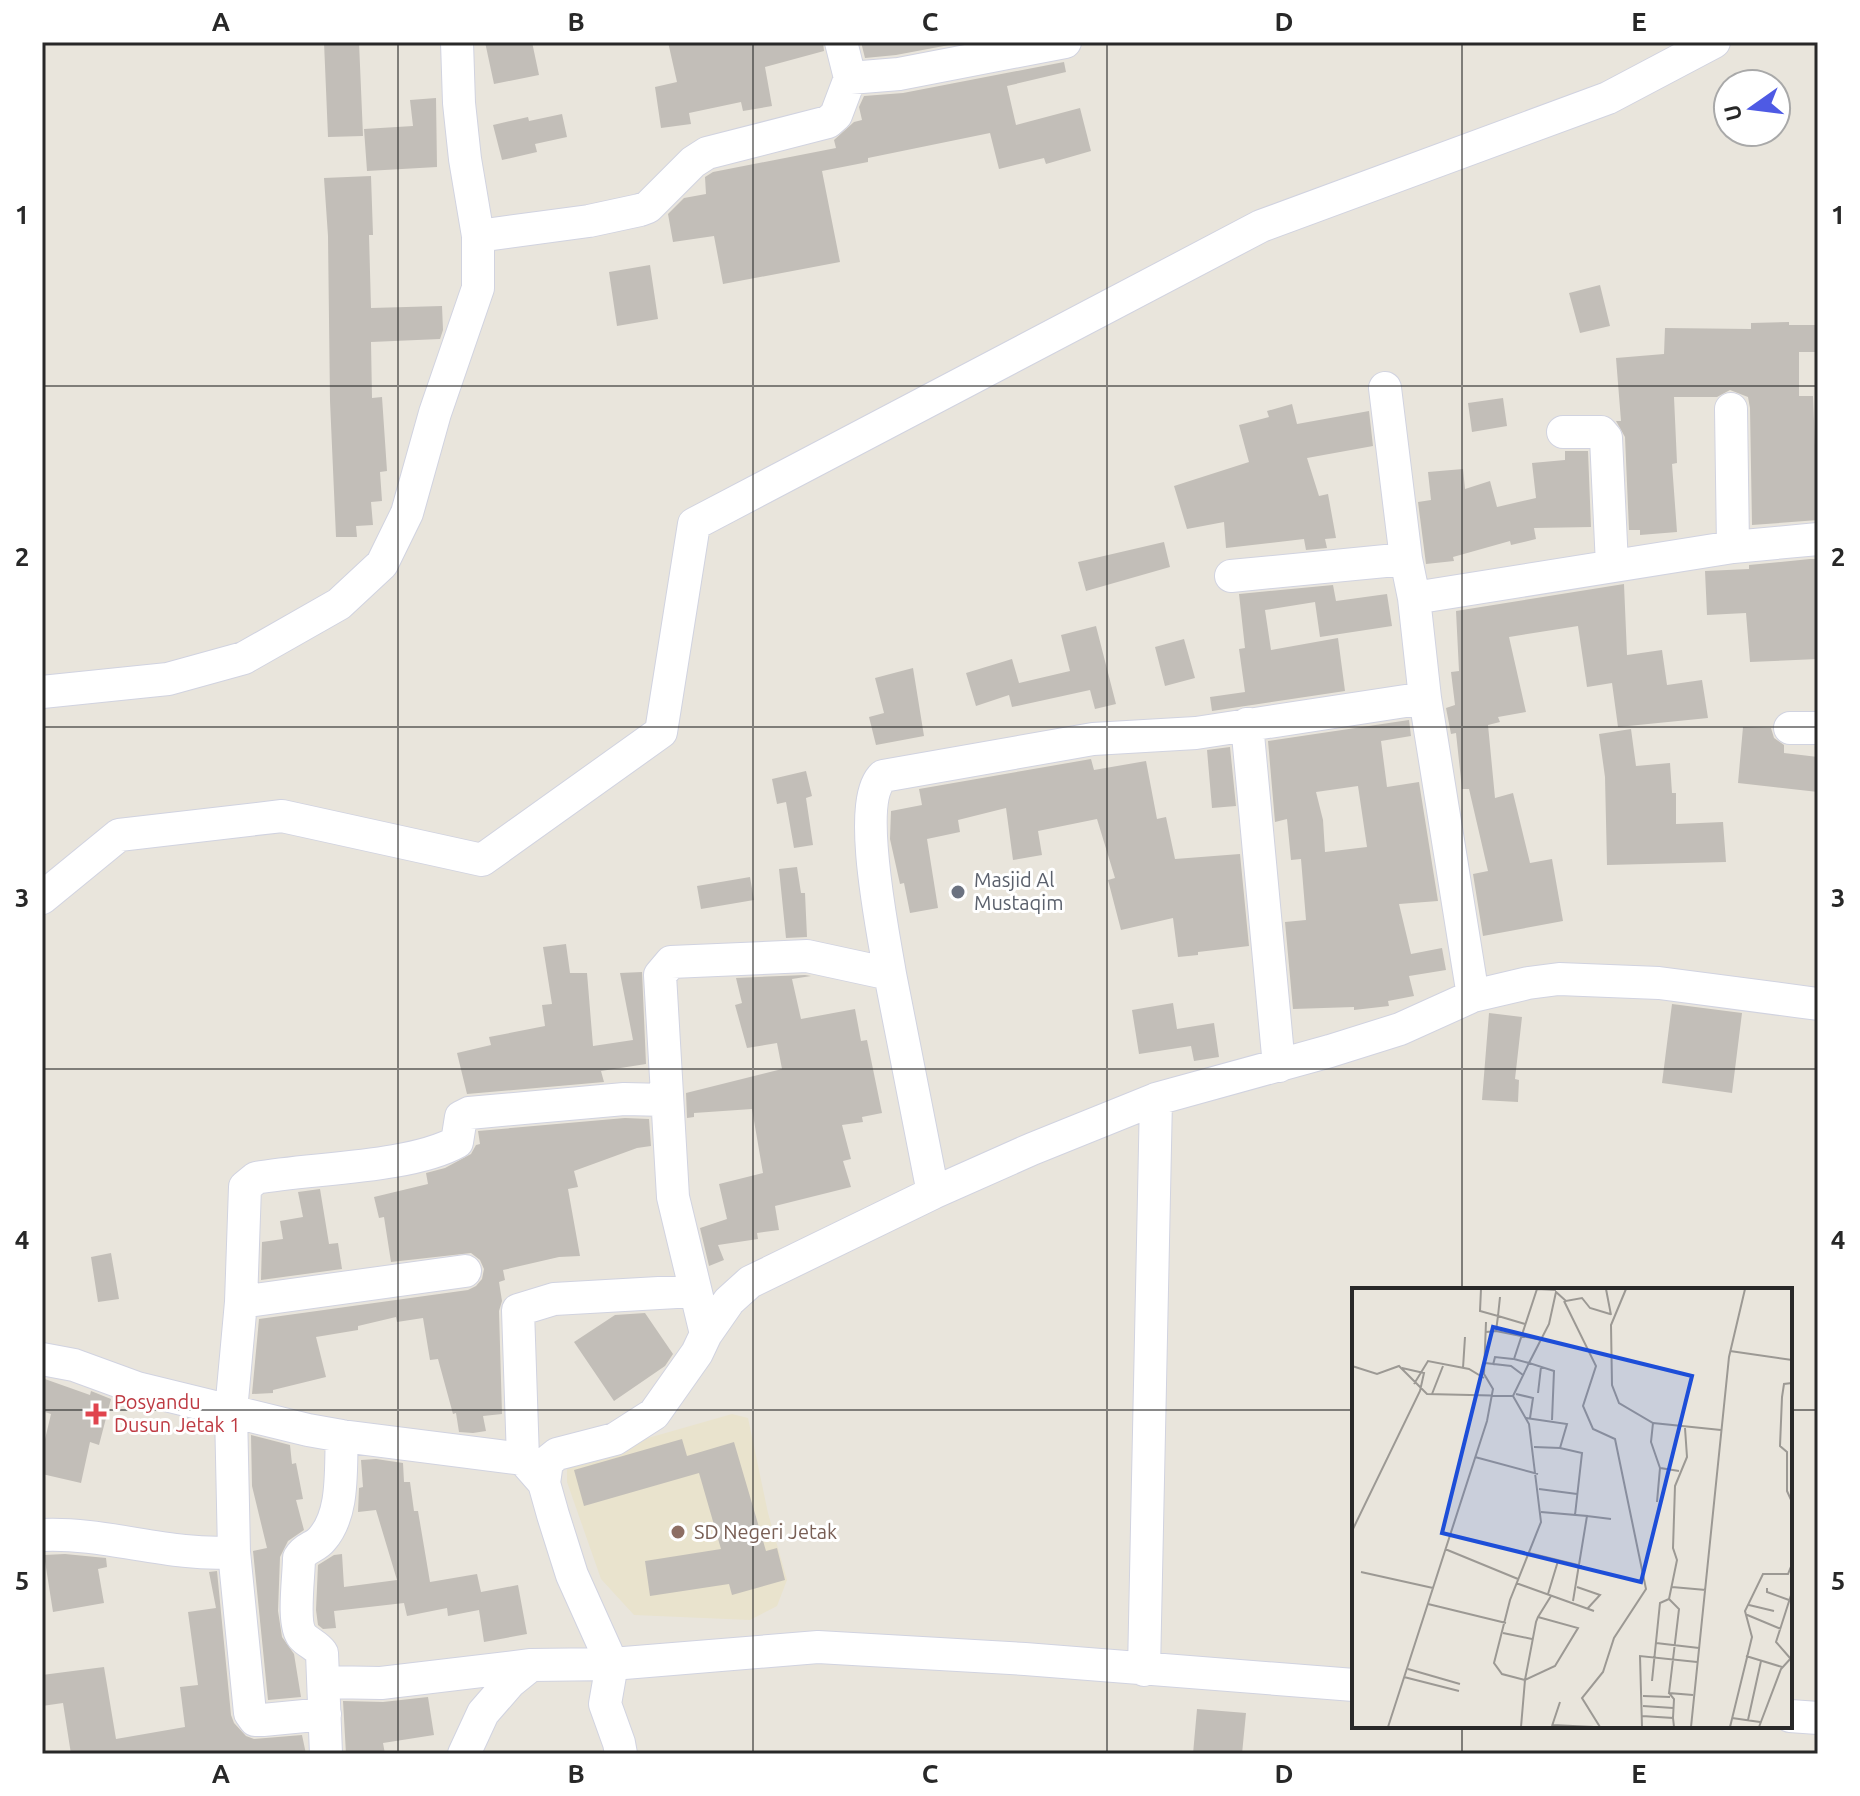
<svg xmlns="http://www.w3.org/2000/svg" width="1860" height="1796" viewBox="0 0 1860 1796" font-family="Ubuntu,sans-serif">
	<rect width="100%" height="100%" fill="#e9e5dc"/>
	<!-- education -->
	<path fill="#e9e3cd" d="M732,1414L748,1418L768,1513L787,1580L777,1606L750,1620L634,1615L601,1579L567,1482V1466L627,1444Z"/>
	<!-- building -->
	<path fill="#c2beb8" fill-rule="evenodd" d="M324,42H359L363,136L328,137Z
		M485,42H532L539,75L494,84Z
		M668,42H823L824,51L765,67L772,106L743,111L741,102L689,113L691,124L661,128L655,87L677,82Z
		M861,42H965L896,55L865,58Z
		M1064,62L1066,72L1007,86L1016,125L1080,108L1091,151L1046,164L1044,158L999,169L990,133L868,158V162L822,171L840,262L723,284L714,236L673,242L668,214L684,198L706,194L705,177L713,172L836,148L834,140L854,122L862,120L859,107L864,96L903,93Z
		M436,98L437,167L367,171L364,129L413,126L410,100Z
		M562,114L567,137L535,144L537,152L502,160L493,125L528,117L529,121Z
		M371,176L373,235H369L371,308L442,306L443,330L440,339L371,342L372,398L382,397L387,471L380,472L382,501L371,502L373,525L356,526L357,537H336L330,401L328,236L324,178Z
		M650,265L658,319L617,326L609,272Z
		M1600,285L1610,326L1580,333L1569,293Z
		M1789,322V325H1818V352H1799V396H1813L1818,520L1752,525L1750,408L1748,397L1730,390L1717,397H1674L1677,463L1672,464L1677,532L1640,535V530H1629L1625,437L1616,421H1621L1616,358L1664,354L1665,328L1751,329V323Z
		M1503,398L1507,426L1472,432L1468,403Z
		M1292,404L1297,424L1369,411L1373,446L1307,458L1319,496L1328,494L1336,538L1325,539L1327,548L1306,550L1304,539L1226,548L1224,522L1187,529L1174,486L1249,462L1239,425L1269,417L1267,411Z
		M1565,451H1588L1591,527L1534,528L1536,539L1511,545L1510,541L1453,557L1454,561L1426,564L1418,502L1431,500L1428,472L1463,469L1465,489L1490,481L1497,507L1536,498L1532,463L1565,460Z
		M1164,542L1170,567L1086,591L1078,562Z
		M1810,559H1818V659L1750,662L1746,613L1707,615L1705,571L1749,569V565Z
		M1624,584L1627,655L1662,650L1667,685L1702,680L1708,718L1618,727L1612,683L1587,687L1578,626L1509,637L1526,712L1498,717L1500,722L1488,725L1495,798L1513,793L1530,863L1552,859L1563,921L1483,936L1473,874L1488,871L1469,789H1462L1456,733L1451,734L1446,708L1455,705L1451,672L1459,671L1456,611Z
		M1333,585L1336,601L1387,594L1392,626L1320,637L1315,602L1265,610L1271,650L1338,638L1345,691L1212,711L1210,697L1245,692L1239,649L1245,648L1239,594Z
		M1096,626L1116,704L1095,709L1090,690L1012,707L1009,695L976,706L966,673L1012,659L1019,683L1070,671L1061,635Z
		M1184,639L1195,678L1165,686L1155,647Z
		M913,668L924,736L876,745L869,717L884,713L875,678Z
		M1409,720L1411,736L1381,741L1387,787L1419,782L1438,901L1399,904L1411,954L1442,948L1446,970L1409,976L1414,996L1388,1001L1389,1006L1354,1010V1007L1293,1009L1285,922L1306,920L1301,859L1291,860L1287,819L1275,822L1268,741ZM1358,786L1367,847L1325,852L1323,820L1316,792Z
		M1743,727L1771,728L1774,738L1784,745V753L1818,757V792L1738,783Z
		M1631,729L1636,766L1670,763L1672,793H1676V824L1723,822L1726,862L1607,865L1605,777L1599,734Z
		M1230,747L1236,806L1212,808L1207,750Z
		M1091,759L1094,770L1146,761L1157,819L1166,817L1175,859L1240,854L1249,946L1198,952V955L1178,957L1173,918L1121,930L1108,880L1115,878L1097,819L1038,831L1042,855L1013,860L1006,808L958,820L960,832L927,839L938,908L910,913L904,883L900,884L890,839L891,811L922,805L919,789Z
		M806,771L812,796L806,798L813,845L794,848L786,802L777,804L772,779Z
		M797,867L801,893H805L807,937L786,938L779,869Z
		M750,877L754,900L701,909L697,886Z
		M566,944L570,973H587L593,1046L633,1040L620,973L642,972L646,1064L601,1071L604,1082L467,1094L457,1053L491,1045L489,1037L545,1026L542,1005L552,1004L543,947Z
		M805,975L811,976L792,979L801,1019L855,1009L861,1041L867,1040L882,1113L862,1117L863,1122L842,1125L851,1159L843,1161L851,1187L775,1206L779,1230L757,1233L758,1239L718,1245L724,1260L709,1266L700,1228L727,1219L719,1184L763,1173L752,1109L694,1113V1117L687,1118L686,1093L782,1069L777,1043L747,1048L735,1005L742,1003L736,978Z
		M1173,1003L1177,1029L1214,1023L1219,1057L1194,1061L1191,1046L1139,1054L1132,1010Z
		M1672,1004L1742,1013L1732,1093L1662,1083Z
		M1489,1013L1522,1017L1515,1079L1519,1080L1518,1102L1482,1100Z
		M625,1118L649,1119L651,1146L637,1148L574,1171L578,1187L568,1189L580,1256L559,1257L503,1270L505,1280L499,1282L502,1301L499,1311L502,1414L483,1416L486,1431L473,1433L459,1432L456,1413L453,1414L438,1359L430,1360L423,1318L397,1322L396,1317L358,1326V1330L316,1337L326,1377L273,1390V1393L252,1394L259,1319L468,1290L476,1286L482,1279L484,1269L480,1260L471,1253L391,1262L384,1217L379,1218L374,1197L428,1184L426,1173L445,1168L471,1154L476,1145L480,1144L478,1131Z
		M320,1189L329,1244L338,1243L342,1269L261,1280L262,1242L283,1239L280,1221L303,1217L298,1192Z
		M111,1253L119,1299L98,1302L91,1257Z
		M645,1313L673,1354L665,1366L614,1401L574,1342L615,1315Z
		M42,1378L90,1395L91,1391L111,1399L99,1445L90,1442L81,1483L42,1474V1452L51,1414L42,1411Z
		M251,1435L290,1445L292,1464L296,1463L303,1499L296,1500L304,1530L288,1541L280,1557L278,1611L282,1637L294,1654L301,1697L268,1700L253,1551L267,1548L252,1486Z
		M682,1439L687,1456L734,1442L766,1551L777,1548L785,1580L732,1595L729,1584L650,1596L645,1561L721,1549L699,1473L584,1506L574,1470Z
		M376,1459L403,1463L404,1482H410L414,1511H418L430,1582L477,1574L481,1592L518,1585L527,1634L484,1642L479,1610L448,1616L447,1608L407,1616L404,1603L334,1611L336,1628L323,1629L318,1625L316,1610L318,1565L334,1555L342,1554L344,1587L397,1580L376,1510L358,1512L359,1488L363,1487L361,1460Z
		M65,1554L106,1558L107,1567L98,1569L104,1603L53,1612L44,1555Z
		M217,1571L231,1715L234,1723L246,1736L254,1739L302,1735L306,1754H71L63,1703L42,1706V1675L104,1667L116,1739L185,1727L180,1687L198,1685L188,1612L216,1608L209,1572Z
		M428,1697L434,1735L383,1743L385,1754H346L343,1701L383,1702Z
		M1197,1709L1246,1713L1242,1754H1193Z"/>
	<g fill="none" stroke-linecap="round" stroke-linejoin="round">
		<!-- minor casing -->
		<g stroke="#d1d3e0" stroke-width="34">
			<path id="minor" d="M841,42L850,78L899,74L1065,42
				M478,236L589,221L640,210L648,207L693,162L707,153L828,122L836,115L850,78
				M1385,388L1406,559L1414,598
				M1731,409L1733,547
				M1563,432H1601L1606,438L1612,565
				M1231,576L1406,559
				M42,692L168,679L244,658L339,604L382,564L407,513L435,413L478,288V236L465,159L459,103L457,42
				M1247,724L1279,1066
				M1790,728H1818
				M42,898L119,835L282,816L482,860L661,732L694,524L1261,226L1608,98L1714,42
				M890,974C884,936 855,802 883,776L1093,739L1196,733L1425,698
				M1473,996L1425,698L1414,598L1733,547L1818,539
				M241,1302L465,1271
				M706,1334L673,1197L660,975L671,962L807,956L890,974L933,1193
				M42,1359L74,1365L137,1388L231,1411L241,1302L245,1187L256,1178C312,1168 410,1168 457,1142L461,1117L469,1113L624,1099L667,1100
				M523,1459L518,1310L554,1299L694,1291
				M42,1535C106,1532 170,1557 234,1552L231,1411L308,1430L342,1436L523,1459L544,1483
				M234,1552L250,1713L255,1720H263L325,1714
				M1144,1670L1156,1099
				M324,1682L381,1683L531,1665
				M1790,1716L1818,1718
				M326,1754L322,1653C316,1645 308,1643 302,1636C292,1623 299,1576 299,1558C305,1547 315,1548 322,1539C345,1513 340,1468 342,1436
				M464,1754L483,1713L510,1682L531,1665L612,1664L818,1647L1025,1659L1354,1685
				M621,1754L619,1743L605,1704L612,1664L572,1575L553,1515L544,1483L547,1462L557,1454L615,1439L654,1414L697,1353L706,1334L729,1301L750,1282L933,1193L1032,1149L1156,1099L1330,1051L1400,1029L1473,996L1528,983L1559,979L1659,983L1818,1004"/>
		</g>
		<!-- minor -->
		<use href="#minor" stroke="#fff" stroke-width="32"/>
	</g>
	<!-- grid -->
	<path fill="none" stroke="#282828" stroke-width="2" stroke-opacity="0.55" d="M398,42V1754M753,42V1754M1107,42V1754M1462,42V1290M42,386H1818M42,727H1818M42,1069H1818M42,1410H1354M1790,1410H1818M1462,1726V1754"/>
	<!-- markers -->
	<circle fill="#6b7280" stroke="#fff" stroke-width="3" cx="958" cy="892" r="8"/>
	<path fill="#e0444e" stroke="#fff" stroke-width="3" d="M92 1402h8v8h8v8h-8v8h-8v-8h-8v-8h8z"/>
	<circle fill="#8d6e63" stroke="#fff" stroke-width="3" cx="678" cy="1532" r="8"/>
	<g text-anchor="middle" stroke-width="6" stroke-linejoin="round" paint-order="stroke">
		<!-- worship labels -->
		<g font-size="20" fill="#5b616d" stroke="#fff" text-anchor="start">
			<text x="974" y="887">Masjid Al<tspan x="974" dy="23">Mustaqim</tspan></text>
		</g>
		<!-- health labels -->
		<g font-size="20" fill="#be3a42" stroke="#fff" text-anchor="start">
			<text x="114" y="1409">Posyandu<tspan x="114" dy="23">Dusun Jetak 1</tspan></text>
		</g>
		<!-- education labels -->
		<g font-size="20" fill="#785e54" stroke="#fff" text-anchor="start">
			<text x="694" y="1539">SD Negeri Jetak</text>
		</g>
	</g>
	<!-- overview -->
	<g transform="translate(1352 1288)">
		<rect width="440" height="440" fill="#e9e5dc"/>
		<path fill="none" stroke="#9c9994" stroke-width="2" d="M129,1L128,23L146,28L144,43L134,44M254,1L259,27M274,1L259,37L260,97L267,115L301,135L369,142M148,9L146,28L173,36M212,13L244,78L231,118L241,141L263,151L294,301L262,350L251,384L230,410L248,439M144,43L190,52M378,63L440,72M133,75L159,78L171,87M141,77L143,69L161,71M0,78L25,86L47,78L75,106L161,108L177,136L189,234L158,312L142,375L150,386L173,392L169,439M111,80L113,49M440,95L432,96L430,109L428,158L435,164V203L440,214M62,96L76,73L117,81L132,90M186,105L189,79M80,106L91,78M164,106L181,110L178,130M161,108L177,75L162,71L185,1L204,2M174,130L215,136L208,160L182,159M200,132L202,83L177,75L197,36L204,4L214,13L230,10L238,20L258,26M301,135L299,154L308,180M208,160L230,165L223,227M123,169L186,186M187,201L225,206M305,214L308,180L327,183M189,224L235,228L221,313M235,228L259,231M440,232V258M0,243L68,103L72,85L50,80M93,261L166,291M177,265L230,278M9,284L81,300M164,295L242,323M225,299L248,307L236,320M320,299L354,302M415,300V304L437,312M196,306L206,273M317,311L327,321L317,405L341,407M76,316L154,335M397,317L422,323M393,326L429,341M186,329L226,340L203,378L173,392L184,334L186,329L199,308M151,345L180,351M304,355L347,360M394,368L430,379M438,370L424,354L440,304M56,381L108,396M52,389L107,403M300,393L308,315L317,311L325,272L321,260L323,198L335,169L333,140M317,405L322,411L321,430M291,408L318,409M291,418L321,420M290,428L321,430L322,439M380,430L408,434M396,432L409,373M200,437L242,439M200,438L208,414M36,439L135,133L141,101L132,86L134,34M290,439L288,368L345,374M339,439L377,69L393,1M378,439L400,349L393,323L411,286H436L440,276M407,439L429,381L440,369"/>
		<path fill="#1d4ed8" fill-opacity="0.15" stroke="#1d4ed8" stroke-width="4" d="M141,39L340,88L289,294L90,245Z"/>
		<rect width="440" height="440" fill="none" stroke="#282828" stroke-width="4"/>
	</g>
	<!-- border -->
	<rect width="1860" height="1796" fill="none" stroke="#ffffff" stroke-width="88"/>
	<!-- north arrow -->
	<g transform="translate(1752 108) rotate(256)"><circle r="38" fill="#ffffff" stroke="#a9a9a9" stroke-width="2"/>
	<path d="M0-6L14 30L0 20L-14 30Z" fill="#4e5ae4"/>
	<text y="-12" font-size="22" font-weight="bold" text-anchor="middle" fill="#282828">U</text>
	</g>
	<rect x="44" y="44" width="1772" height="1708" fill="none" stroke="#282828" stroke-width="3"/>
	<g font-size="26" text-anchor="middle" font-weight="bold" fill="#282828">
		<text x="221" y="31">A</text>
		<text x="576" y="31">B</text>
		<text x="930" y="31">C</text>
		<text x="1284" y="31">D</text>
		<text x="1639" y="31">E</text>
		<text x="22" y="224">1</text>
		<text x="1838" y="224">1</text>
		<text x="22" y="566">2</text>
		<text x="1838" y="566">2</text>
		<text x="22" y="907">3</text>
		<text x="1838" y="907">3</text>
		<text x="22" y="1249">4</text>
		<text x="1838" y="1249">4</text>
		<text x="22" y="1590">5</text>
		<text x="1838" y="1590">5</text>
		<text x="221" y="1783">A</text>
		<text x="576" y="1783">B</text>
		<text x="930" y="1783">C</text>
		<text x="1284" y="1783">D</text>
		<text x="1639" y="1783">E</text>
	</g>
</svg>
